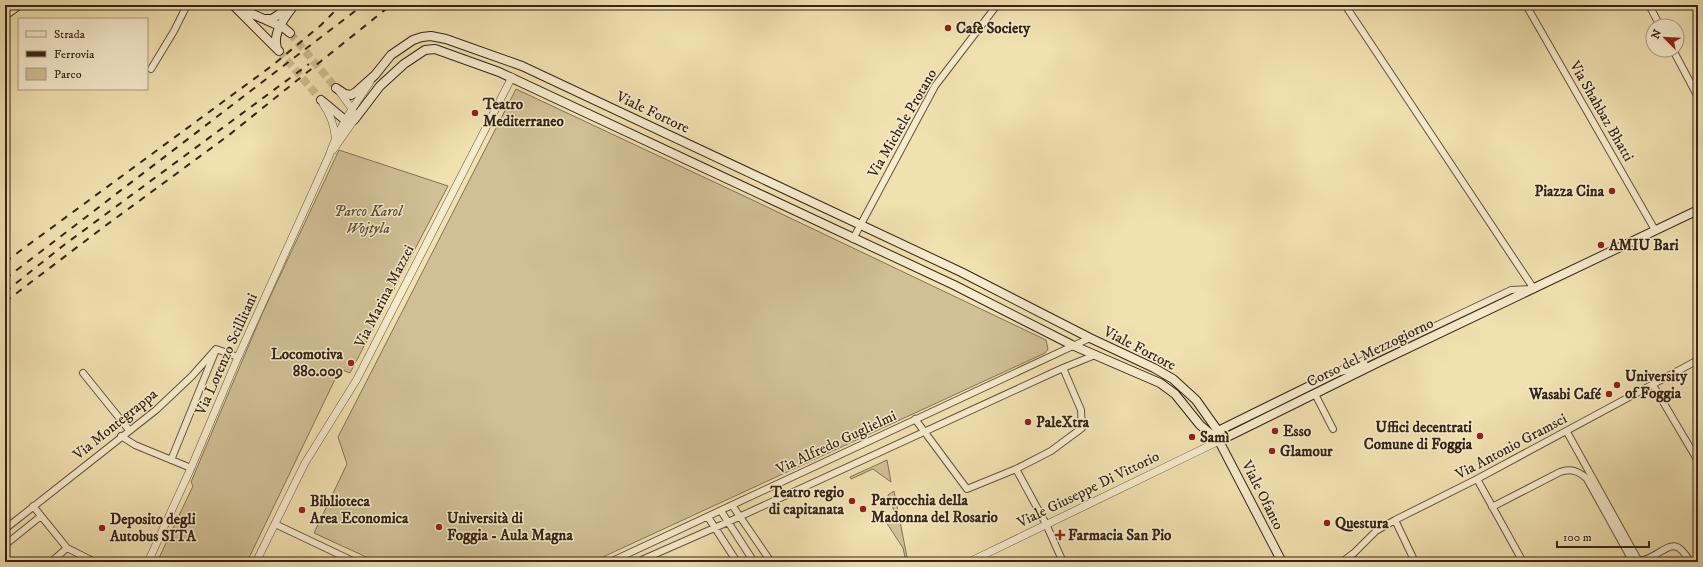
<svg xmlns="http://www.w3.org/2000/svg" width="1703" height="567" viewBox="0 0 1703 567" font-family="'IM FELL DW Pica',serif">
	<rect width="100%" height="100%" fill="#f1e0b0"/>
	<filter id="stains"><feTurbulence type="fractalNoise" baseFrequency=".005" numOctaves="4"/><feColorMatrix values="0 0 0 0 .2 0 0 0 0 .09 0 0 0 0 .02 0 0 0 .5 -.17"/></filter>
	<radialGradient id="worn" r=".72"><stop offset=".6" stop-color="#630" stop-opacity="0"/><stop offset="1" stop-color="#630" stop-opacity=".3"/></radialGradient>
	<!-- green -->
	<path fill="#d1c096" stroke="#847256" d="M516,89L744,196L1046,340L1048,349L1045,353L592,562H377L314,533L347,464L338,437Z
		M339,150L448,186L350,373L340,369L247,562H157L193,486L191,482L262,314Z
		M887,460L891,482L873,469L851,479L850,477Z
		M894,491L908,562H906L903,548L886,522L896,516L888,495Z"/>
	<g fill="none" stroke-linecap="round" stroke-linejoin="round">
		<!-- secondary-tunnel -->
		<path stroke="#ccba91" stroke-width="8" stroke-dasharray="8 4" stroke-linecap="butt" d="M290,33L336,88
			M279,51L321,100"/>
		<!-- minor casing -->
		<g stroke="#65533c" stroke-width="8">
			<path id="minor" d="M1345,5L1534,289
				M1526,5L1655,230
				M1649,5L1660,26
				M1673,50L1698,97
				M151,69L174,31L187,5
				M853,239L935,86L997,5
				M1351,366L1511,290L1530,289
				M83,373L129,430
				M1653,385L1698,461
				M1315,394L1333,429
				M915,419L967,489L1016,469L1051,451L1082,428L1081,410L1063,368
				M1567,432L1637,558L1641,561C1666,554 1673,531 1690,562
				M121,436L135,445L191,468
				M171,460L215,352
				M1016,469L1046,524L1063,562
				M1477,479L1523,562
				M732,505L771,562
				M33,506L67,548L95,562
				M1492,507L1560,472C1571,468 1579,471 1587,479L1633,562
				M721,511L754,562
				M708,517L737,562
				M1395,520L1415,562
				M275,524L355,562
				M5,529L156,410L192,376L216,349L238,357
				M5,545L41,516
				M51,562L67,548
				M610,562L1090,338
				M637,562L728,522L1063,368L1095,355
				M1342,562L1354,553L1376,531L1395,520L1477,479L1698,360
				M1622,562L1630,558"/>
		</g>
		<!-- tertiary casing -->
		<g stroke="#65533c" stroke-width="8">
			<path id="tertiary" d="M323,104C330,114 334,124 335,136
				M333,150L354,120L352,109L339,91
				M148,562L191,468L238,357L329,156C338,128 354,106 370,82
				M256,562L305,463L357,379L512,77
				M969,562L1219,441"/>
		</g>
		<!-- secondary casing -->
		<g stroke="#362416" stroke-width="10">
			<path id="secondary" d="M233,5L279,51
				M239,8L284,28L290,33
				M5,15L19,5
				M264,19H272L287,9
				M277,48C272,33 285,17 294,5
				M336,88L345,94L351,95L356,92L375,75L391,55L413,40L422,37L431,36L446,39L522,66L961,272L1090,338L1154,368L1173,379L1196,400L1218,431L1219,441L1282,562
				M321,100L345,120H354L380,86L404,64L425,50L435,49L499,72L954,285L1072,345L1160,383L1175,394L1200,425L1219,441
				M1218,431L1340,371L1364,365
				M1219,441L1379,362L1698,210"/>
		</g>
		<!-- minor -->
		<use href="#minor" stroke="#f6ebcc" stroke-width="6"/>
		<!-- tertiary -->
		<use href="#tertiary" stroke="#f6ebcc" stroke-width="7"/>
		<!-- secondary -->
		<use href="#secondary" stroke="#f6ebcc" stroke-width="8"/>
		<!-- rail -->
		<path stroke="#362416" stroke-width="2" stroke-dasharray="7 7" stroke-linecap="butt" d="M5,262L273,65L321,25L341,5
			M5,279L363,5
			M5,292L64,245L309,64
			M5,302L101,229L229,135L391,5"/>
	</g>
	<!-- markers -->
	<g fill="#8f2418" stroke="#f6ebcc" stroke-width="1.5">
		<circle cx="948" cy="28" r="4"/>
		<circle cx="475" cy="113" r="4"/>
		<circle cx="1612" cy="191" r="4"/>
		<circle cx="1601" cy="245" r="4"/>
		<circle cx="351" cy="363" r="4"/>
		<circle cx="1617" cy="385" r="4"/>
		<circle cx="1609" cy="394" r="4"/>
		<circle cx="1028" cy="422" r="4"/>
		<circle cx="1275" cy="431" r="4"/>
		<circle cx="1480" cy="436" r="4"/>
		<circle cx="1192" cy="437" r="4"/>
		<circle cx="1272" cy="451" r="4"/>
		<circle cx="852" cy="501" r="4"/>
		<circle cx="863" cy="509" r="4"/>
		<circle cx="302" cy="510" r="4"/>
		<circle cx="1327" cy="523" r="4"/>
		<circle cx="439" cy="527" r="4"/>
		<circle cx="102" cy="528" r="4"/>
		<path d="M1058 529h4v4h4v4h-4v4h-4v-4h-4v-4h4z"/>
	</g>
	<g text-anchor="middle" stroke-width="3" stroke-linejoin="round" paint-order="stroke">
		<!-- poi labels -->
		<g font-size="15" font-weight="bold" fill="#362416" stroke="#f6ebcc" text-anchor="start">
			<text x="956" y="33">Cafè Society</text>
			<text x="483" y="109">Teatro<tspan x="483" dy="17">Mediterraneo</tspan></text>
			<text x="1604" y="196" text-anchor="end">Piazza Cina</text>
			<text x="1609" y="250">AMIU Bari</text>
			<text x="343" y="359" text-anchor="end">Locomotiva<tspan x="343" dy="17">880.009</tspan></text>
			<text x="1625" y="381">University<tspan x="1625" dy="17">of Foggia</tspan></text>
			<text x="1601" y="399" text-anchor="end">Wasabi Café</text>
			<text x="1036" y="427">PaleXtra</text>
			<text x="1472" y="432" text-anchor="end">Uffici decentrati<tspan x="1472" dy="17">Comune di Foggia</tspan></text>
			<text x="1283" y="436">Esso</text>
			<text x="1200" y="442">Samì</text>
			<text x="1280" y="456">Glamour</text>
			<text x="844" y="497" text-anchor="end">Teatro regio<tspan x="844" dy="17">di capitanata</tspan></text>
			<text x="871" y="505">Parrocchia della<tspan x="871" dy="17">Madonna del Rosario</tspan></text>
			<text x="310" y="506">Biblioteca<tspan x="310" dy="17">Area Economica</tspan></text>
			<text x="447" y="523">Università di<tspan x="447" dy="17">Foggia - Aula Magna</tspan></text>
			<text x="110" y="524">Deposito degli<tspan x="110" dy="17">Autobus SITA</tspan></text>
			<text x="1335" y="528">Questura</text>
			<text x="1068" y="540">Farmacia San Pio</text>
		</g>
		<!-- street labels -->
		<g font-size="15" fill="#362416" stroke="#f6ebcc">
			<text transform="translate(1602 111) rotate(60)" y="5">Via Shahbaz Bhatti</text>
			<text transform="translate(653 112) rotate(25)" y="5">Viale Fortore</text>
			<text transform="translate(902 123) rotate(-60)" y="5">Via Michele Protano</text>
			<text transform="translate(384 296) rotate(-63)" y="5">Via Marina Mazzei</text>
			<text transform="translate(1140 348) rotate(27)" y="5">Viale Fortore</text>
			<text transform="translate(1370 352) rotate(-26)" y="5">Corso del Mezzogiorno</text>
			<text transform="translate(226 354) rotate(-66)" y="5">Via Lorenzo Scillitani</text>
			<text transform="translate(115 424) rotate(-39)" y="5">Via Montegrappa</text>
			<text transform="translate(836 442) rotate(-25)" y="5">Via Alfredo Guglielmi</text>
			<text transform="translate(1511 446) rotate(-28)" y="5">Via Antonio Gramsci</text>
			<text transform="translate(1088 489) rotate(-26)" y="5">Viale Giuseppe Di Vittorio</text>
			<text transform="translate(1263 495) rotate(63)" y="5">Viale Ofanto</text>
		</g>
		<!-- park labels -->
		<g font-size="15" font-style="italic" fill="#5d4b36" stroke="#f6ebcc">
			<text x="368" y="216">Parco Karol<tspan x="368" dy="17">Wojtyla</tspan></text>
		</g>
	</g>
	<!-- margin -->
	<rect width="1703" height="567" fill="none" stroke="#f1e0b0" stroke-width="20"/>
	<rect x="6" y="6" width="1691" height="555" fill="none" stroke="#362416" stroke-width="2"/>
	<rect x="10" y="10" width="1683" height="547" fill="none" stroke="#362416"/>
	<!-- legend -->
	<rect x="18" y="18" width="130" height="72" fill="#f6ebcc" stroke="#a99b83"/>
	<rect x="26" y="31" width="20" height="6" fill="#f6ebcc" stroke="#a99b83"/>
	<text x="54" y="38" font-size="12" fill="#362416">Strada</text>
	<rect x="26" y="51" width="20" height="6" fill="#362416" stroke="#a99b83"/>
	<text x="54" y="58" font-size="12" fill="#362416">Ferrovia</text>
	<rect x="26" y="68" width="20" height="12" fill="#d1c096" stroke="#a99b83"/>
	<text x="54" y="78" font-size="12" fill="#362416">Parco</text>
	<!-- north arrow -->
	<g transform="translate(1665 38) rotate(294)"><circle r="19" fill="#f6ebcc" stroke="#a99b83"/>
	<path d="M0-3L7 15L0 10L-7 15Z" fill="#8f2418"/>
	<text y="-6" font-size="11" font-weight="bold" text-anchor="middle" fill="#362416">N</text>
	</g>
	<!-- scale -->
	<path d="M1557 541v6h92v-6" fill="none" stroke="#362416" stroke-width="2"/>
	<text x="1563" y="541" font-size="12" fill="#362416" stroke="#f6ebcc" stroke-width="3" paint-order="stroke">100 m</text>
	<rect width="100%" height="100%" filter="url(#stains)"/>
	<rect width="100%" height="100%" fill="url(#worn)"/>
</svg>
